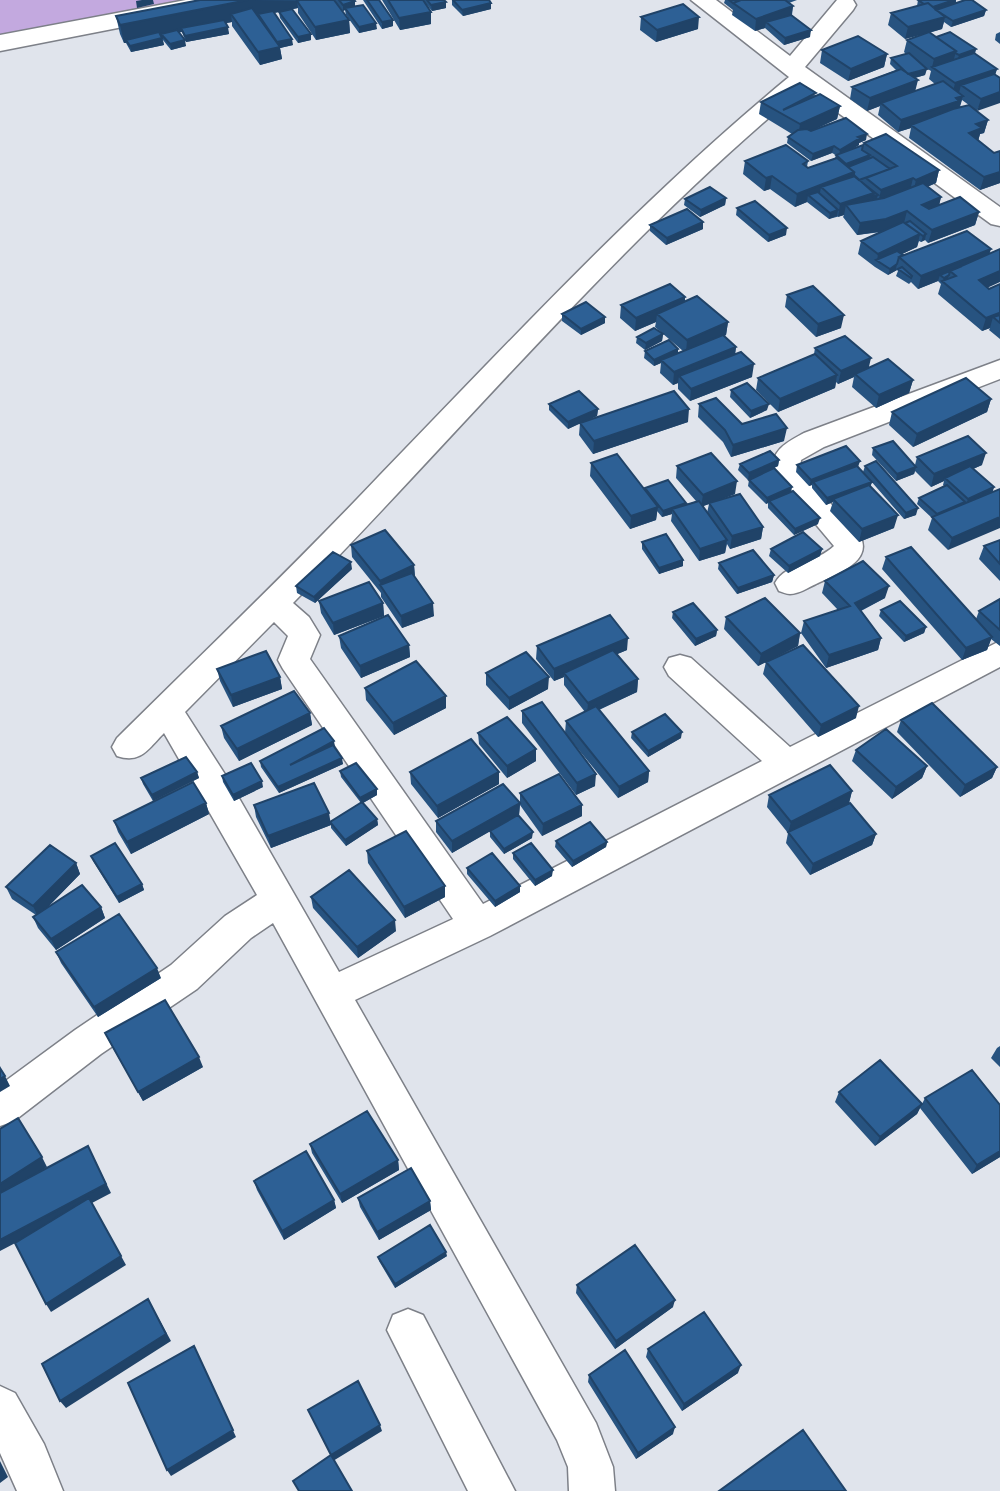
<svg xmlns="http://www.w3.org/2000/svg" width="1000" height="1491" viewBox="0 0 1000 1491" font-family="Mulish,sans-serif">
	<rect width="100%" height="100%" fill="#e0e4ec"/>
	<!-- green -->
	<path fill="#c3a9df" d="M0,0H195L0,37Z"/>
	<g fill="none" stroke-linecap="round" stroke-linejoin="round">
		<!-- street casing -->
		<g stroke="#7d8088" stroke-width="3">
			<path id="street" d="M691,0H716L790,56L837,0H853L856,5L853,10L805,67L1000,207V226L991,224L804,88C617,243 463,430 293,603L309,617L320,635L310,659L483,904L762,761L669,676L664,667L669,658L680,655L691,658L790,747L1000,641V667L490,936L355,1000L596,1423L613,1467L615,1491H569L568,1467L557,1440L273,923L251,938L197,989L101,1054L14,1121L0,1126V1085L75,1030L171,965L225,916L257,895L164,733C148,749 141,764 117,756L112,747L117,738C205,651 294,566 379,476C512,339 641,199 789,77ZM274,622L288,636L278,660L283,669L453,919L339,972L228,779L185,712Z
				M1000,360V379L824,447L801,460L800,470L860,536C874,562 834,575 816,584C809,587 799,594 790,594C786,594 783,592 779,591L775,583C786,563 818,562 834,546L772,472C772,449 786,443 804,433Z
				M408,1309L423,1315L515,1491H468L387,1330L393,1315Z
				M0,1386L15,1393L44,1444L63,1491H17L0,1453Z"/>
		</g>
		<!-- secondary casing -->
		<g stroke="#7d8088" stroke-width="3">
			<path id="secondary" d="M186,0H237L234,5L225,7L0,51V35Z"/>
		</g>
		<!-- street -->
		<use href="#street" fill="#fff" fill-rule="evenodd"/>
		<!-- secondary -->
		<use href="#secondary" fill="#fff" fill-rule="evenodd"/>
	</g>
	<!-- wall -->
	<path fill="#275380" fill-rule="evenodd" d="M200,0H354L355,1V6L377,29L359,33L346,15L345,10L343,11L338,5L349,20L350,33L316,40L298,13V8L292,9L311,40L298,43L280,18L279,12L274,13L293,45L280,48L282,59L260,65L232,26V22L226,23L229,34L186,42L182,32H179L186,46L171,50L163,40L164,45L131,52L126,43H124L120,34L116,16Z
		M363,0H379L393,20V26L382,29Z
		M382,0H444L446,8L432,11L426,4L431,12V24L400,30Z
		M452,0H489L491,3V9L463,16L452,5Z
		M725,0H797L789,3L793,6L792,15L810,37L784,45L765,28L755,31L732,15L733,10L724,3Z
		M918,0H956V3L986,10L984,16L951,27L944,22L942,29L929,33L936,37L976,49L975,54L997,69L995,74L977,111L962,100L960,107L988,120L984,133L980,134L978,141L994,153L1000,151V183L980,190L909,138L911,128L898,132L878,115L880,106L867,111L850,99L852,87L896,70L890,64L891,58L906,54L904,52L907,40L923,34L905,39L888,25L891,13L917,6ZM926,68L931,71L929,79L935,84L915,91V78L925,75Z
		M641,17L698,29L656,42L640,30Z
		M1000,32V44L995,40L996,34Z
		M822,50L887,54L884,67L848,81L820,63Z
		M816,95L840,106L837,119L811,131L866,140L859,143V145L851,150L863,145L864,143L939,170L936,183L927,187L941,197L939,205L979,212L975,225L928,243L925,240L921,242L919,241L917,247L902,254H989L988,288L989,289L1000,284V339L989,330L990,328L982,331L938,294L941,284L938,281L918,289L911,282L909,284L896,276L898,271L897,270L888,275L875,267L858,254L861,241L881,232L857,235L843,217L844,215L829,219L807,202L795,207L770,189L764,191L743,174L745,161H808L807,167L808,168L835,158L836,155L832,153L811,161L787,143L788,137L792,134L759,114L761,102Z
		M726,198L725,205L700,217L684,205L685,199Z
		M737,208L786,235L768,242L736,215Z
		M650,225L703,229L666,245L650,231Z
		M787,295L841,328L816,337L785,307Z
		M685,297V301L728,322L726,335L724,336L736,347L735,355L752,377L690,401L678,389V383L673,385L660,373L661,363L654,366L644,358L645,351L678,349V353L683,351L655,327L656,322L635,331L620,318L621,305Z
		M562,314L605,317V323L581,335L562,321Z
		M663,334L662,341L645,350L636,343L637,337Z
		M815,348L869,368L913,380L909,393L876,408L852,387L854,377L838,384L836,382L835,388L778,412L756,390L758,378L814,354Z
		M731,390L767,410L750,418L730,397Z
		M991,399L987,412L913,447L889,425L892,412Z
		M549,404L598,409L597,416L586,421L688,422L593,454L579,435L580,423L568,429L549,410Z
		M699,404L742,424L784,441L731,457L723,442L698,417Z
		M873,448L915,465L917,457L982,465L973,469L994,487L992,492L948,550L928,530L932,518L917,504L919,498L944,486L943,485L944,481L931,487L915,471L914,474L896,481L872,455Z
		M779,460L778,466L748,480L738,470L740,464Z
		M591,463L645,490V488L686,503V505L696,501L676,478L677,466L735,494L717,501L763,527L761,539L730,549L727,544L725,553L699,561L671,521L672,514L662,517L657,511L656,520L630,529L590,476ZM709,504L707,513L703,506Z
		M797,465L858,467L872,482L870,486L894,528L859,542L830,511L833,502L826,505L812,488V485L809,486L796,472Z
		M865,466L916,515L904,519L863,472Z
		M749,480L791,491L818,524L794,535L768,508V503L766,504L748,486Z
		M1000,540V581L979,559L984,546Z
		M642,542L683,566L659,574L642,549Z
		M351,545L414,565L415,577L434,616L402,628L381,597V593L352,557Z
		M771,549H822L820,556L788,573L769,556Z
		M886,557L976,619L979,611L1000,599V646L991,639L987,650L962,660L882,569Z
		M719,563L774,575L772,582L737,594L718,569Z
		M352,569L315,603L297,593L296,586Z
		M825,581L885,598L861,611L881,638L878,650L826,668L801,633L804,621L838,610L822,593Z
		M319,601L383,603L384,616L334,635L321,613Z
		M881,610L926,627L924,633L904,642L879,616Z
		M673,612L717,630L716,636L695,646L672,618Z
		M726,617L800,633L798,646L758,666L724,629Z
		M339,636L409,645L410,657L361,678L341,648Z
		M537,646L627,650L617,654L638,679L637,692L599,710L649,771L648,782L618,798L565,733L566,721L585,712L564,685V677L554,681L536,659Z
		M766,662L856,718L818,737L763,674Z
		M217,669L280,677L282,689L233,707L220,681Z
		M486,673L548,689L509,710L486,685Z
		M365,688L446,708L394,735L366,700Z
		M522,711L595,786L576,795L522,723Z
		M310,713L312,725L239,761L224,738L221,726Z
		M901,720L997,767L992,778L960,797L897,732Z
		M632,732L681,738L648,757L631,738Z
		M478,733L536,749V761L507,778L479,744Z
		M335,747L343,764L279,793L261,767L260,761Z
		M856,750L927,766L922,778L892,799L852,761Z
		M340,771L377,789V795L363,803L377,819L378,825L346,846L331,828V825L271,848L256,817L254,805L330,822L361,803L341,777Z
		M197,772L199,778L153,801L143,784L141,778Z
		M410,772H499V784L438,818L411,784Z
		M222,776L263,787L234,801L223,782Z
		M852,791L849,803L825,815L876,834L872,845L810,875L786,843L788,833L767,807L769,795Z
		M520,793L582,816L542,836L520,805L519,815L518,816L532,838L504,854L490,837V831L497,827L452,853L436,832V821L520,803Z
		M206,803L209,814L131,854L118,832L114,821Z
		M556,841L607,842L606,847L572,867L555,847Z
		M367,851L445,897L405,918L368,863Z
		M513,853L552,876L535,886L513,859Z
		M91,856L142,884L144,890L119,903L93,861Z
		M76,863L80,874L47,908L101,907L105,918L56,950L38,928L33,917L36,915L12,899L6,887Z
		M467,868L520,892L495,907L467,874Z
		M311,897L396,931L358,958L313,908Z
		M56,952L161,978L98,1017L61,963Z
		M105,1033L203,1067L143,1101L110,1043Z
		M1000,1046V1067L991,1058L997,1048Z
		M839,1092L922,1104L925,1098L1000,1105V1157L972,1174L920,1108L917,1114L875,1146L835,1102Z
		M310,1144L398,1160L399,1170L342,1203L312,1153Z
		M254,1181L334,1200L336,1208L284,1240L257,1190Z
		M358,1198L430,1201L431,1210L379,1240L360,1207Z
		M447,1256L395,1288L379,1261L378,1257Z
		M577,1285L673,1307L615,1349L576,1293Z
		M648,1349L738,1373L682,1411L646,1357Z
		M589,1375L673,1434L636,1459L588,1382Z"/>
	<!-- shaded-wall -->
	<path fill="#204368" d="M142,0H153L154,4L137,8L136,1Z
		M245,0L336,1L302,7L297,1L298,8L259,16L258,14V16L231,14L232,22L183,31L181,28L182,32L127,43L126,40V43H124L120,25Z
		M954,0H956L955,6L938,11L930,8Z
		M355,1V8H345V10L343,11V5Z
		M446,2V8L432,11L431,5Z
		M491,3V9L463,16L462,10Z
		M793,6L791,18L766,22L765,28L755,31L756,19Z
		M986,10L984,16L951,27L953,21Z
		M431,12V24L400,30L399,18Z
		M699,17L698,29L656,42L657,30Z
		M945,17L942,29L905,39L908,27Z
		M349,20L350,33L316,40L315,27Z
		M393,20V26L382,29V22Z
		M376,23L377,29L359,33V27Z
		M228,27L229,34L186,42L185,36Z
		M811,30L810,37L784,45L785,38Z
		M311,34V40L298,43V37Z
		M162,38L164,45L131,52L130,46Z
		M292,39L293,45L280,48L282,59L260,65L258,52L276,43Z
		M185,40L186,46L171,50L170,44Z
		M976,49L974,55L957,62L959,55Z
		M956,51L953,63L932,67L931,71L934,59Z
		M887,54L884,67L848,81L851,69Z
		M927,69L925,75L907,80L908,74Z
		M997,69L993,82L961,85L959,93L952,96L955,83Z
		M918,80L915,92L881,103L880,106L867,111L870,98Z
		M1000,92V103L977,111L981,99Z
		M963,96L959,108L911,125V128L898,132L901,120Z
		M840,106L837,119L798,137L800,124Z
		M988,120L984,133L980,134L978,141L969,133L976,124Z
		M867,134L866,140L859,143V145L839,156L840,150L858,137Z
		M834,146L832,153L811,161L813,154Z
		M870,155L869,162L845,170L846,164Z
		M939,170L936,183L913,193L916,180Z
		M854,172L852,185L821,187L819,198L808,195L807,202L795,207L797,194Z
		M1000,172V183L980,190L984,177Z
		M772,176L770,189L764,191L766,178Z
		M913,178L910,191L878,203L881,190Z
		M874,193L878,195L876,201L846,205L844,215L838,217L840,204Z
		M941,197L938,210L919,217L922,205Z
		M726,198L725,205L700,217L701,210Z
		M838,210L837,216L829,219L830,213Z
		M907,211L904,223L884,231L857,235L860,223Z
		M979,212L975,225L928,243L932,230Z
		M703,222V229L666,245L667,238Z
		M787,228L786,235L768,242L769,235Z
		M920,234L917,247L881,264L877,261L878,254Z
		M926,234L925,240L921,242L923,236Z
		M991,249L987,262L956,276L950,271L947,282H943L944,278L940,275L938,281L918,289L921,276Z
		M897,264L896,269L897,270L888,275L890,269Z
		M1000,271V282L976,293L979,280Z
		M685,297L684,310L657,314L656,322L635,331L636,318Z
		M999,313L997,320L993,317L990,328L982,331L986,318Z
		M844,315L841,328L816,337L818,324Z
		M605,317V323L581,335V329Z
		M728,322L726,335L686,353L687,340Z
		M663,334L662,341L645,350L646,343Z
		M736,347L734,360L679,376L678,383L673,385L674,372Z
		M678,349V355L661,360V363L654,366V360Z
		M871,358L868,371L855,374L854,377L838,384L841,371Z
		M754,364L752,377L690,401L691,389Z
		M837,375L835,388L778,412L780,399Z
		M913,380L909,393L876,408L879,395Z
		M991,399L987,412L913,447L917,434Z
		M769,404L767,410L750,418L751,411Z
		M598,409L597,416L568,429V422Z
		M689,409L688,422L593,454L594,441Z
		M787,428L784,441L731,457L733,445Z
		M986,453L982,465L947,480L945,478L944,481L931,487L934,474Z
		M779,460L778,466L748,480L749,473Z
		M860,461L858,467L813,482L812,485L809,486L811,480Z
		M916,467L914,474L896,481L897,474Z
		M737,481L735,494L701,507L703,495Z
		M872,482L870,488L833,499V502L826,505L827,498Z
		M792,487L791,493L769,501L768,503L766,504L767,498Z
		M994,487L992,494L966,506L968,499Z
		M686,503L685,509H672V514L662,517L663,511Z
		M658,507L656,520L630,529L631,516Z
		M918,508L916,515L904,519L906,513Z
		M898,515L894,528L859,542L862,529Z
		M1000,517V528L948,550L952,538Z
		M820,518L818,524L794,535L795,529Z
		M763,527L761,539L730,549L732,536Z
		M727,540L725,553L699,561L700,549Z
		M822,549L820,556L788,573L789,566Z
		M683,560V566L659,574V568Z
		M351,562L352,569L315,603L314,597Z
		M414,565L415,578L380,585L381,593L380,581Z
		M774,575L772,582L737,594L738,588Z
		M889,586L885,598L852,615L855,603Z
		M383,603L384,616L334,635L333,623Z
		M433,603L434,616L402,628L401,616Z
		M926,627L924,633L904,642L906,636Z
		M717,630L716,636L695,646L696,639Z
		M800,633L798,646L758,666L761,654Z
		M992,637L987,650L962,660L966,648Z
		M628,638L627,650L566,676L564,673V677L554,681V669Z
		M881,638L878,650L826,668L829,655Z
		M409,645L410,657L361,678L360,666Z
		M280,677L282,689L233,707L231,695Z
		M549,677L548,689L509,710V698Z
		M638,679L637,692L587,715L588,703Z
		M446,696V708L394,735L393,723Z
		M859,706L856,718L818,737L821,725Z
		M310,713L312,725L239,761L237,749Z
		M682,732L681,738L648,757V751Z
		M334,741L335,747L290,765Z
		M536,749V761L507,778V766Z
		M342,758L343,764L279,793L278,787Z
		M927,766L922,778L892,799L896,787Z
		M997,767L992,778L960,797L965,785Z
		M649,771L648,782L618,798L619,787Z
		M197,772L199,778L153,801L152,795Z
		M499,772V784L438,818L437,806Z
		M596,774L595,786L576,795L577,783Z
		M262,781L263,787L234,801L233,795Z
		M377,789V795L361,804L360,798Z
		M852,791L849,803L788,833L791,822Z
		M206,803L209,814L131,854L127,842Z
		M520,803L519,815L452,853V841Z
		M582,805V816L542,836L543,824Z
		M329,813L331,825L271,848L268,836Z
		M377,819L378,825L346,846L345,840Z
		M533,832L532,838L504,854V849Z
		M876,834L872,845L810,875L813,864Z
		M607,842L606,847L572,867L573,861Z
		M76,863L80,874L38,917L33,906Z
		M553,870L552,876L535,886V880Z
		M142,884L144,890L119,903L117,897Z
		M445,886V897L405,918L404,907Z
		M520,886V892L495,907V901Z
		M101,907L105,918L56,950L51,939Z
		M395,920L396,931L358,958L357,947Z
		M157,968L161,978L98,1017L94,1007Z
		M199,1057L203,1067L143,1101L138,1092Z
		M5,1076L10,1086L0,1092V1079Z
		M922,1104L917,1114L875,1146L880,1137Z
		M88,1146L111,1193L92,1203L126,1265L51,1312L46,1304L92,1203L0,1251V1240Z
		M1000,1151V1157L972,1174L977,1165Z
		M42,1157L47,1167L0,1197V1184Z
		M398,1160L399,1170L342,1203L340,1194Z
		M334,1200L336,1208L284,1240L282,1231Z
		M430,1201L431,1210L379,1240L377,1232Z
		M446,1252L447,1256L395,1288V1284Z
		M148,1299L171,1341L66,1408L60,1401Z
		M675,1300L673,1307L615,1349L616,1341Z
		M198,1354L236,1437L171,1476L167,1470Z
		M741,1365L738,1373L682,1411L684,1404Z
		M380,1425L382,1431L333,1461L331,1455Z
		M675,1427L673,1434L636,1459L638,1453Z
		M0,1461L8,1477L0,1483Z"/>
	<!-- building -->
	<path fill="#2d6095" stroke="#204368" stroke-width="2" d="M200,0H248L120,25L116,16Z
		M300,0H334L349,20L315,27L297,1Z
		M339,0H354L355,1L343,5Z
		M367,0H379L393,20L382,22Z
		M388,0H423L431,12L399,18Z
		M427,0H444L446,2L431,5Z
		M453,0H489L491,3L462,10Z
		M729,0H741L733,3Z
		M741,0H785L793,6L756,19L733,3Z
		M918,0H954L933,7L928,3L924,4Z
		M965,0H972L986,10L953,21L936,10Z
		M928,3L945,17L908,27L891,13Z
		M683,4L699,17L657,30L641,17Z
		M363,5L376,23L359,27L345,8Z
		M252,8L280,47L258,52L231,14Z
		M292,9L311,34L298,37L279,12Z
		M273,11L292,39L277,42L258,14Z
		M791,15L811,30L785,38L766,22Z
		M224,20L228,27L185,36L181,28Z
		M177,30L185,40L170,44L161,34Z
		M159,32L162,38L130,46L126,40Z
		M929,32L956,51L934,59L907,40Z
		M950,32L976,49L959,55L955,53L956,51L936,37Z
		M858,36L887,54L851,69L822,50Z
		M909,53L927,69L908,74L891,58Z
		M974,53L997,69L955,83L932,67Z
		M901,69L918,80L870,98L852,87Z
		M994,74L1000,78V92L981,99L961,85Z
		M943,81L963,96L956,98L959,101L901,120L881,103Z
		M800,83L816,93L783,110L820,94L840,106L800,124L761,102Z
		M969,105L988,120L976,124L982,128L969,133L994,153L1000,151V172L984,177L911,125L953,109Z
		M846,118L867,134L858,137L860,138L840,150L834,146L813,154L788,137L798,130L807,129L811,131Z
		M886,134L939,170L916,180L913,178L881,190L866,178L897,166L864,143Z
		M786,145L808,161L803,164L808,168L837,158L854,172L797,194L772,176L766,178L745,161Z
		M863,145L862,150L870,155L846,164L836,155Z
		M873,157L890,169L859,180L854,176V172L848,167Z
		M855,176L874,193L840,204L821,187Z
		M923,183L941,197L922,205L929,209L960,197L979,212L932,230L907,211L886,219L860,223L846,205L884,198Z
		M864,184L878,195L873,196L874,193Z
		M710,187L726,198L701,210L685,199Z
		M818,192L838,210L830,213L808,195Z
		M755,201L787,228L769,235L737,208Z
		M687,209L703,222L667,238L650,225Z
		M910,221L926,234L923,236L905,223Z
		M903,222L920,234L878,254L861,241Z
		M967,231L991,249L921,276L899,257Z
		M1000,249V271L979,280L989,289L1000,284V315L999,313L986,318L942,281L956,276L950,271Z
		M897,251L903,255L899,257L897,264L890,269L876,260Z
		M962,266L950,271L949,275L944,278L940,275Z
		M902,267L912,276L911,278L898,269Z
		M670,284L685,297L636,318L621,305Z
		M813,286L844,315L818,324L787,295Z
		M697,296L728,322L687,340L657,314Z
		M586,302L605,317L581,329L562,314Z
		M1000,315V323L993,317Z
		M654,328L663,334L646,343L637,337Z
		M723,335L736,347L674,372L661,360Z
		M845,336L871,358L841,371L815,348Z
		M669,340L678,349L654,360L645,351Z
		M741,352L754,364L691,389L679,376Z
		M815,354L837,375L780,399L758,378Z
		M888,359L913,380L879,395L855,374Z
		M966,378L991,399L917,434L892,412Z
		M747,383L769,404L751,411L731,390Z
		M579,391L598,409L568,422L549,404Z
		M674,391L689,409L594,441L580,423Z
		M716,398L742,424L776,414L787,428L733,445L725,430L699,404Z
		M968,436L986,453L934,474L917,457Z
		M893,441L916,467L897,474L873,448Z
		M846,446L860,461L811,480L797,465Z
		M770,451L779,460L749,473L740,464Z
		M711,453L737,481L703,495L677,466Z
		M617,454L658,507L631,516L591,463Z
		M876,461L918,508L906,513L865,466Z
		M857,466L872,482L827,498L813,482Z
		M970,466L994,487L968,499L945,478Z
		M774,468L792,487L767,498L749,480Z
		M668,480L686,503L663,511L645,488Z
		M869,485L898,515L862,529L833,499Z
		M947,485L965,502L937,514L919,498Z
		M1000,489V517L952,538L932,517Z
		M793,491L820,518L795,529L769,501Z
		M740,494L763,527L732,536L709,503Z
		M699,501L727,540L700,549L672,509Z
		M385,530L414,565L380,581L351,545Z
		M803,532L822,549L789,566L771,549Z
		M666,534L683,560L659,568L642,542Z
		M1000,540V564L984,546Z
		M911,547L992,637L966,648L886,557Z
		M753,550L774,575L738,588L719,563Z
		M333,552L351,562L314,597L296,586Z
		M863,561L889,586L855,603L881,638L829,655L804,621L850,606L825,581Z
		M412,573L433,603L401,616L380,585Z
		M369,582L383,603L333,623L319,601Z
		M765,598L800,633L761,654L726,617Z
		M1000,599V630L979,611Z
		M900,601L926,627L906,636L881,610Z
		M693,603L717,630L696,639L673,612Z
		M388,615L409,645L360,666L339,636Z
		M610,615L628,638L554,669L537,646Z
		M803,645L859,706L821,725L766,662Z
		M613,650L638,679L588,703L564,673Z
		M266,651L280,677L231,695L217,669Z
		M526,652L549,677L509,698L486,673Z
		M416,661L446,696L393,723L365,688Z
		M294,691L310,713L237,749L221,726Z
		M542,702L596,774L577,783L522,711Z
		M932,703L997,767L965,785L901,720Z
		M596,706L649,771L619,787L566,721Z
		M665,714L682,732L648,751L632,732Z
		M507,717L536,749L507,766L478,733Z
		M324,728L334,741L290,765L333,745L342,758L278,787L260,761Z
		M886,729L927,766L896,787L856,750Z
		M471,739L499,772L437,806L410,772Z
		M186,757L197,772L152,795L141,778Z
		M251,763L262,781L233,795L222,776Z
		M356,763L377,789L360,798L340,771Z
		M830,765L852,791L791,822L769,795Z
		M559,774L582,805L543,824L520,793Z
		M193,782L206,803L127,842L114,821Z
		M314,783L329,813L268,836L254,805Z
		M503,784L520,803L452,841L436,821Z
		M362,802L377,819L345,840L330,822Z
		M850,803L876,834L813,864L788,832Z
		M518,815L533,832L504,849L490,831Z
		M590,822L607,842L573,861L556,841Z
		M406,831L445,886L404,907L367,851Z
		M115,843L142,884L117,897L91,856Z
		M531,843L553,870L535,880L513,853Z
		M50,845L76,863L33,906L6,887Z
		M492,853L520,886L495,901L467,868Z
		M349,870L395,920L357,947L311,897Z
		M82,885L101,907L51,939L33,917Z
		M119,914L157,968L94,1007L56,952Z
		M165,1000L199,1057L138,1092L105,1033Z
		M880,1060L922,1104L880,1137L839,1092Z
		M0,1068L5,1076L0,1079Z
		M972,1070L1000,1105V1151L977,1165L925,1098Z
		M367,1111L398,1160L340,1194L310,1144Z
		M18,1118L42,1157L0,1184V1129Z
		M88,1146L106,1184L0,1240V1193Z
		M306,1151L334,1200L282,1231L254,1181Z
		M411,1168L430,1201L377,1232L358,1198Z
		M89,1198L121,1256L46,1304L15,1243Z
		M430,1225L446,1252L395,1284L378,1257Z
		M635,1245L675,1300L616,1341L577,1285Z
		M148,1299L166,1334L60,1401L42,1364Z
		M704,1312L741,1365L684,1404L648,1349Z
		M194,1346L233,1430L167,1470L128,1383Z
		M625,1350L675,1427L638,1453L589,1375Z
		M358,1381L380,1425L331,1455L308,1410Z
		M803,1430L846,1491H719Z
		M331,1455L352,1491H299L293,1481Z"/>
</svg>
